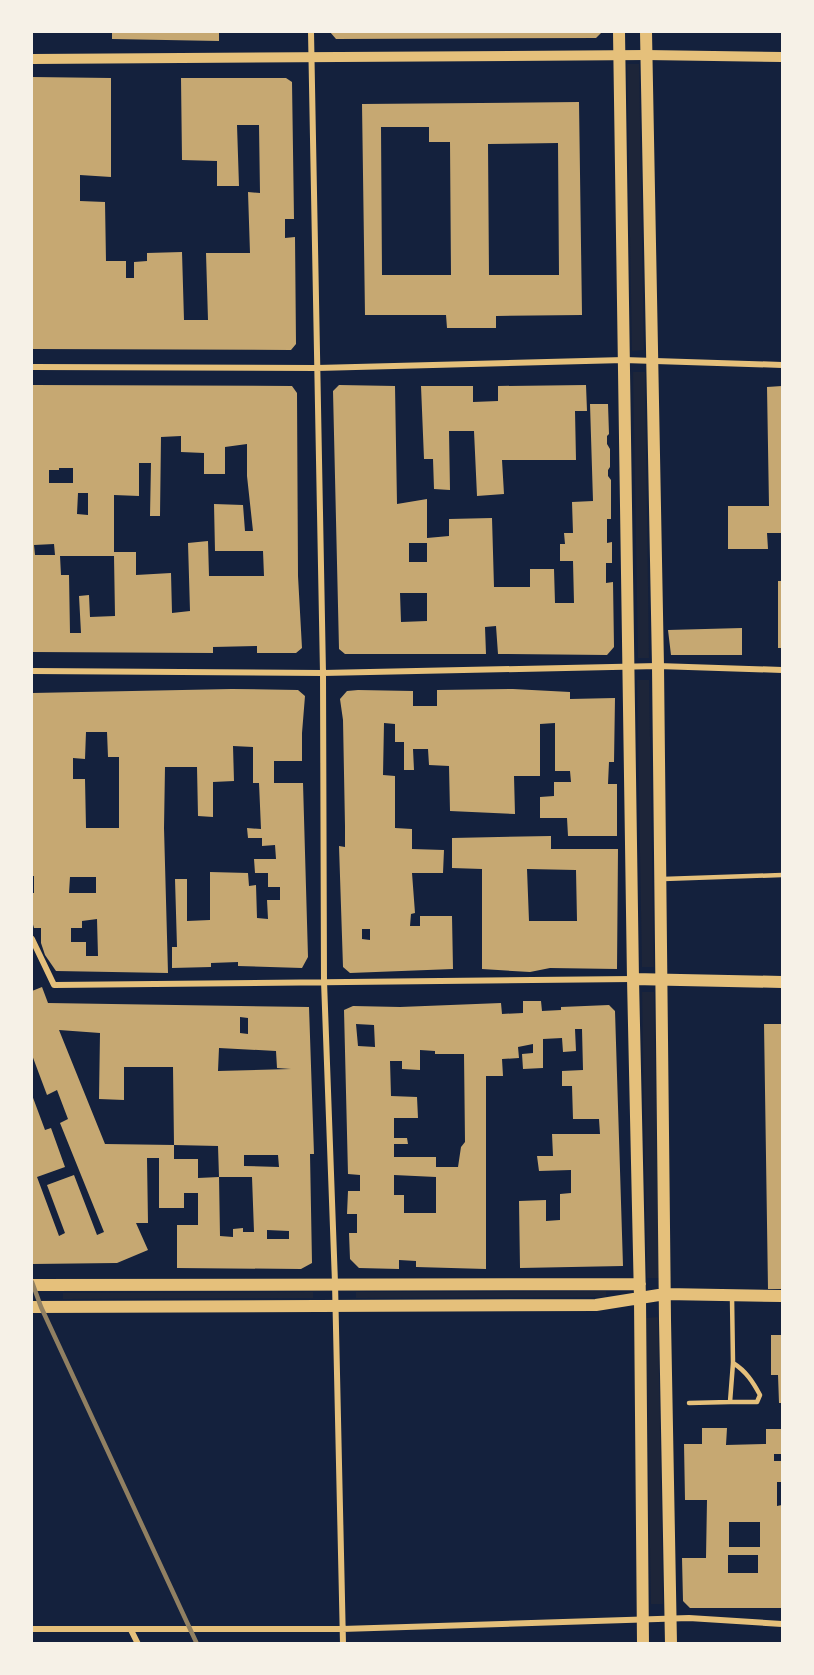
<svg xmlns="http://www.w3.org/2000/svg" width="814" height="1675" viewBox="0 0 814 1675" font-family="'DM Sans',sans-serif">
	<rect width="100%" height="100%" fill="#14213d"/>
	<!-- green -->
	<path fill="#1d2539" d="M627,64H639L644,350L632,351Z
		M633,372H645L649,658H638Z
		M637,680H649L654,967H642Z
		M642,992H654L659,1278H647Z
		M606,1291V1297L356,1298V1292Z
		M313,1292V1298L63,1299V1293Z
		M658,1317L663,1604H651L646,1318Z"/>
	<!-- building -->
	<path fill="#c6a872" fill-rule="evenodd" d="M112,32H219V41L112,39Z
		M330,32H602L596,38L336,39Z
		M32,77L111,78V177L80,175V201L105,202L106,261H126V278H134V262L147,261V253L182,252L184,320H208L206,253H250L248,192L260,193L259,125H237L239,186H217V161L182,160L181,78H286L292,82L294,219H285V238L295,237L296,344L291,350L32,349Z
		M579,102L582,315L496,316V328H447L446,315H365L362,104ZM381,127H429V142H450L451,275H382ZM558,143L559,275H489L488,144Z
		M32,385L292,386L297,393L298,576L302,648L296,653H257V646L213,647V653L32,652ZM181,436V452L204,453V474H225V447L247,444V476L253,531H245L243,505L214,504L215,551H263L264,576H209L208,541L188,543L190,611L172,613L171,573L136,575V552H114V495L139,496V463H151L150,516H160L161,437ZM59,468H73V483H49V470H59ZM78,493H88V515L77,514ZM54,544L55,555H35L34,545ZM60,556H114L115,616L90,617L89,595L79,596L81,633H70L69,575H61Z
		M339,385L395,386L397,504L427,499V538L449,536V519L492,518L494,587H530V569H554L555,603H574L573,561H560V544H565L564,533H573L572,502L593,501L590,404H608L609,434L607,436V444L610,449V467L608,470V476L611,480V519H607V543L612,542V563H606V583L613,582L614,647L607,655L498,654L496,626L485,627L486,654H345L339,649L333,391ZM409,543H427V562H409ZM400,593H427V621L401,622Z
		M586,385L587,411H575L576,460H502L504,494L477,496L474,431H449L450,490L434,489L433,459H424L421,386H473V402L498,401V386Z
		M782,386V533H767L768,549H728V506H769L767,387Z
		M778,581H782V648H778Z
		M742,628V655H671L668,630Z
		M232,689L298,690L305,696L302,733V761H274V783H303L308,957L302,968L238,966V962L211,963V967L172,968V947H177L175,879H187V921L210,920V872L248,873L249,886L256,885L257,918L268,919L267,900H280V887H268V873H255L254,859H276L275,845L262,846V838H248L247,828L261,829L259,783H253V747L233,746L234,781L213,782V817L198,816L197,767H165L164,828L168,973L56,971L45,955L41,943V928H34L32,921V893H34V876H32V693ZM86,732H107L108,757H119V828H86L85,779H73V758L85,759ZM70,877H96V893H69ZM97,919L98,956H86V942H71V928H82V921Z
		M513,689L570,692V699L615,698L614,762H609L608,784H617V836H568L567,818H540V797L554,796V782H571L570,771H555V723L540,724V776H514L515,814L450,811L449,766L429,765L428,749H413L414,770H404V742H395V724L384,723L383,775L395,776V828L412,829V849L444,850L443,873H412L415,913L411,914L410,926H420V916H452L453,969L350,973L343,967L339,846L345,847V826L343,720L340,699L347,691L358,690L413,691V706H437V690ZM362,929H370V940L362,939Z
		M551,836V849H618L617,969L550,968L530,972L482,969V869L452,868V838ZM527,869L576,870L577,921H529Z
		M42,987L48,1003L309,1007L314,1154H310L312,1263L301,1269L177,1268V1225H198V1193H184V1208H159V1158H147L148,1223H136L148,1250L117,1263L32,1264V1095L45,1130L51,1128L65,1167L37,1177L59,1236L65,1233L47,1185L74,1175L97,1235L104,1232L60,1123L68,1119L57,1090L47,1095L32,1055V991ZM240,1017L248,1018V1034L240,1033ZM59,1030L100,1033L99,1099L124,1100V1067H173L174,1145L218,1146L219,1177H252L254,1232H243V1228L233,1229V1237L220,1236L219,1177L198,1178V1159H174V1145L105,1144ZM219,1048L276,1051L277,1068L291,1069L218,1071ZM244,1155H278L279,1167L244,1166ZM267,1230L289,1231V1239H267Z
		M523,1001H541L542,1011L561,1010V1007L609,1005L615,1011L623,1266L520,1268L519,1201L546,1200V1221L560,1220V1194L571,1193V1170L539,1171L537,1156H553L552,1134H600L599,1119H573L572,1086H562V1071L583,1070L582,1029H575L576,1051L563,1052L562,1038L543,1039V1068L523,1069L522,1054L533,1053V1044L518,1047L519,1058L502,1059L503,1076H486V1269L416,1267V1261L399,1260V1269L359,1268L350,1259L349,1233H357V1214H347L348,1191H360V1175L348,1174L344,1010L353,1006L400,1007L501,1003L502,1014L523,1013ZM356,1024L374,1025L375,1047L358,1046ZM420,1050L435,1051V1054H464L465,1142L461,1147L458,1167H436V1157H394V1144H408L407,1138H394V1118H418L417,1097L391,1096L390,1061H402V1069L420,1070ZM394,1175L436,1177V1213H404V1195H394Z
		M764,1024H782V1289H768Z
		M771,1335H782V1403H779L778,1375H771Z
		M702,1428H727L726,1445L766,1444V1429H782V1454H774V1461H782V1482H777V1506L782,1505V1608H690L683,1601L682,1558H706L707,1500H685L684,1444H702ZM729,1522H760V1547H729ZM728,1555H758V1573H728Z"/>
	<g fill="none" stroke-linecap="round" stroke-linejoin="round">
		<!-- service -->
		<path stroke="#e5c07b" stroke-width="4.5" d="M663,879L782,875
			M730,1402H757L760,1395C753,1382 746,1371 733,1363
			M689,1403L730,1402L733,1363L732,1297"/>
		<!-- minor -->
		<path stroke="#e5c07b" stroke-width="6" d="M311,32L323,673L324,981L335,1283L343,1644
			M32,367L317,368L624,360L782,365
			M32,671L323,673L658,666L782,670
			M32,939L54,985L632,979
			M32,1629H342L689,1618L782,1624
			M131,1630L138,1644"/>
		<!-- tertiary -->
		<path stroke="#e5c07b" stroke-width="10" d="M32,59L646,55L782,57"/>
		<!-- secondary -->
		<path stroke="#e5c07b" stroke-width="12" d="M619,32L633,979L640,1300L643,1644
			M646,32L658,666L665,1320L671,1644
			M633,979L782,982
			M32,1285L640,1284
			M32,1307L596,1305L665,1294L782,1296"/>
		<!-- rail -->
		<path stroke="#918062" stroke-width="4.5" d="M32,1282L41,1307L197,1644"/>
	</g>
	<!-- border -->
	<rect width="814" height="1675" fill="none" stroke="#f6f1e7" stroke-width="66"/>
</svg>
